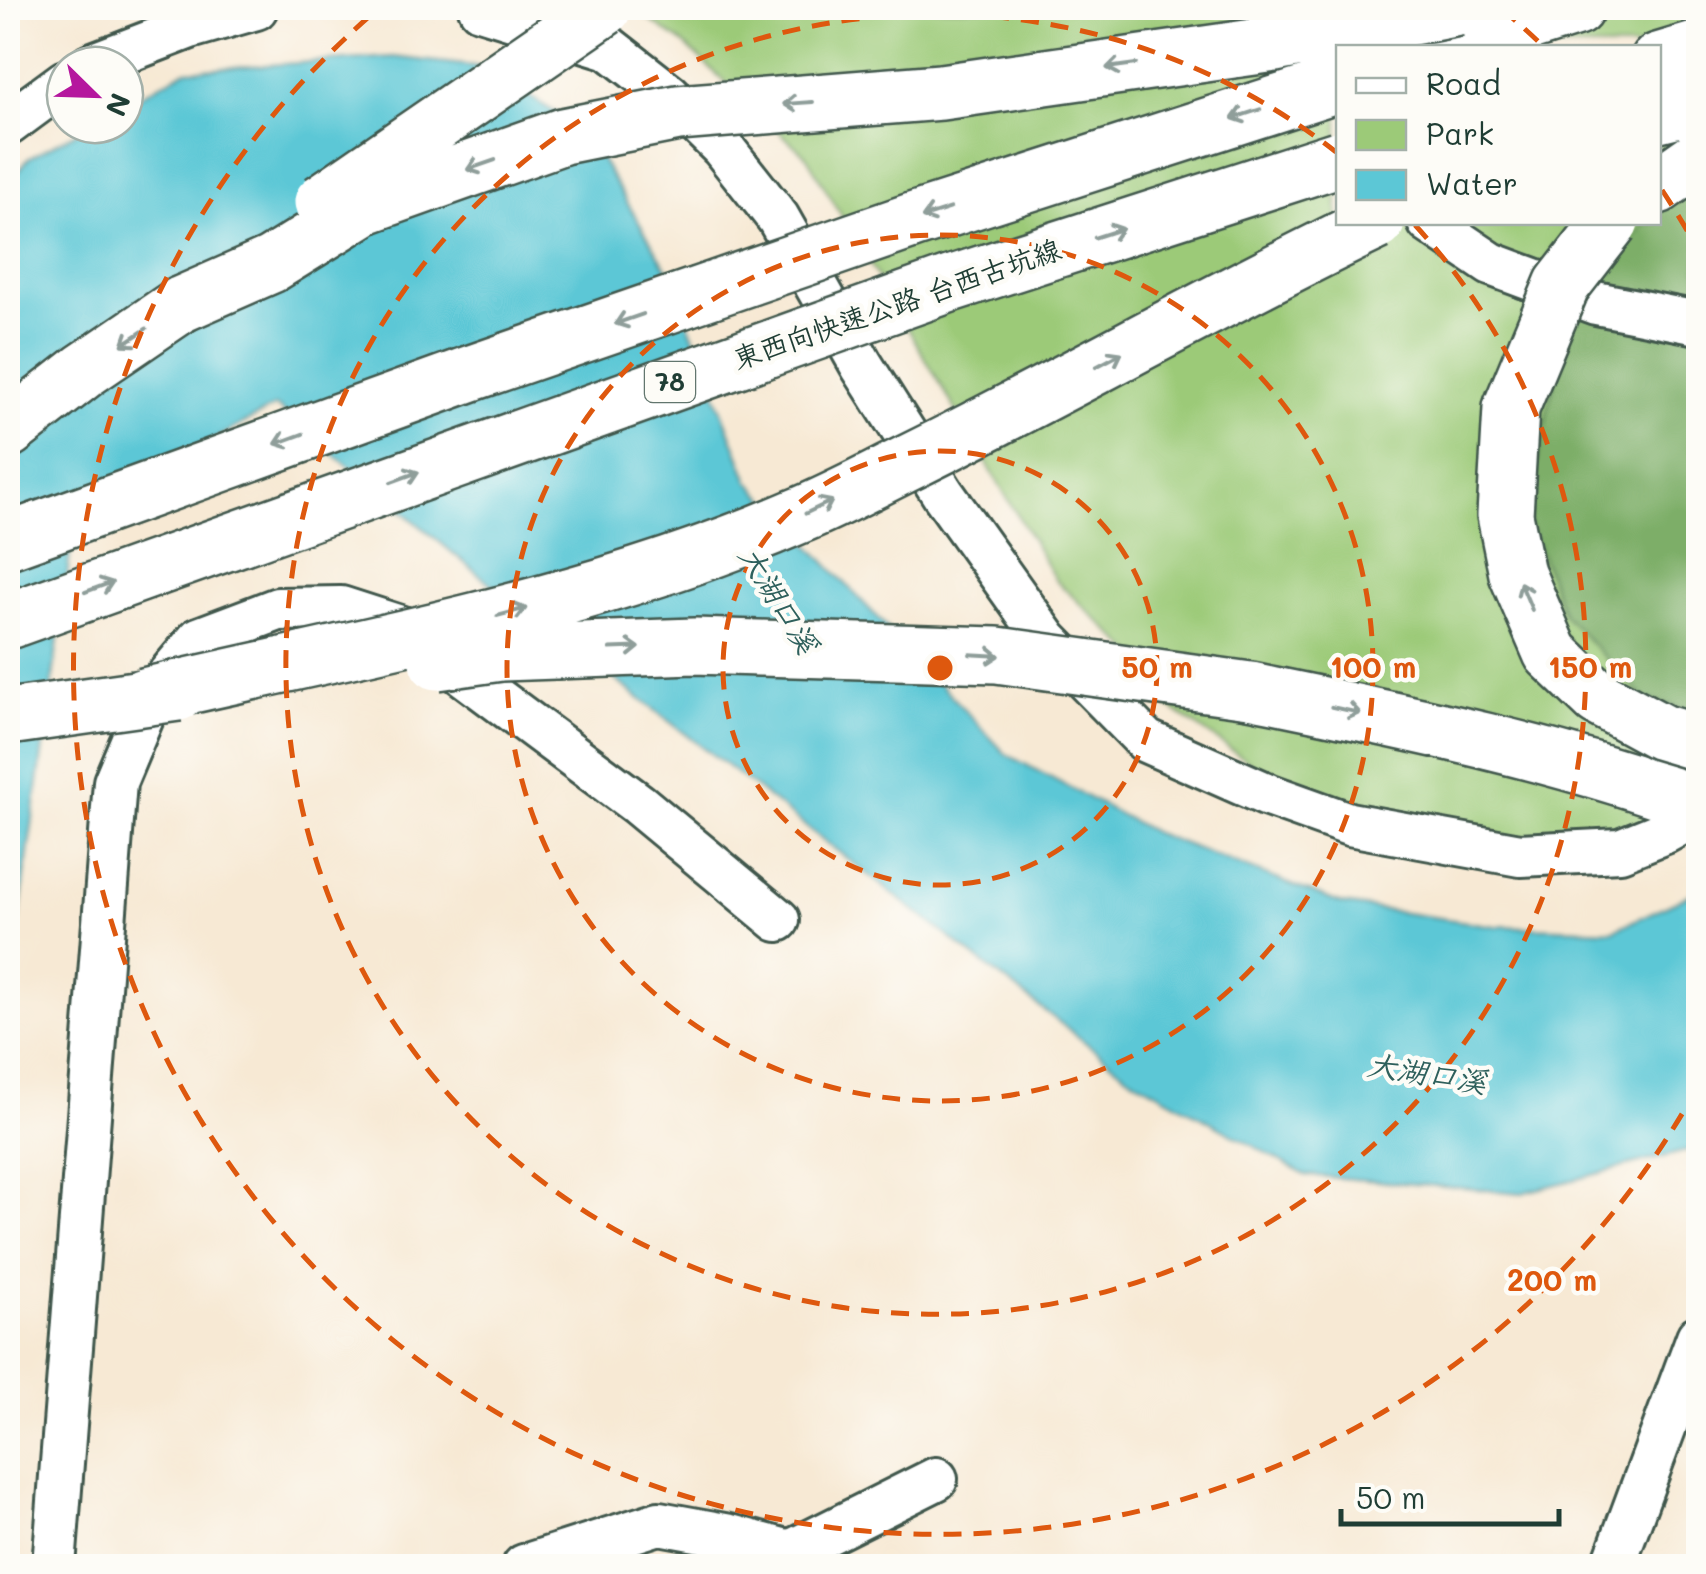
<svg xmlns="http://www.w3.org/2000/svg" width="1706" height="1574" viewBox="0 0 1706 1574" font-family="Mali,'LXGW WenKai TC',sans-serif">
	<rect width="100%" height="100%" fill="#fdfcf7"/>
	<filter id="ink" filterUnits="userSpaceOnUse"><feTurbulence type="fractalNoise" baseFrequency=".01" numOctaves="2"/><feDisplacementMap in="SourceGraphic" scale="20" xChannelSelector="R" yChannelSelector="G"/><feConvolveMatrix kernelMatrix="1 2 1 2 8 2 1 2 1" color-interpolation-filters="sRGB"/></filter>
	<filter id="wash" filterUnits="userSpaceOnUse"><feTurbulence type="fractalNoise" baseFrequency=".0048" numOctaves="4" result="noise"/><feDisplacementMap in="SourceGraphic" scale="40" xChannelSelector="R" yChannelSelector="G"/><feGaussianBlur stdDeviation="2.25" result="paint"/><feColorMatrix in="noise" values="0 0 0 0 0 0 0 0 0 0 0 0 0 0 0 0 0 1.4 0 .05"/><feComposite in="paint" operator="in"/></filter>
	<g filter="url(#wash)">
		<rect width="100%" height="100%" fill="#f7e9d4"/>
		<!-- green -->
		<path fill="#9cca78" stroke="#5e8456" stroke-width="2.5" fill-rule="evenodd" d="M633,8H1698V827L1531,851L1294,793L1156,698L1129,649L1056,581L807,157L684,44ZM1338,48H1658V222H1338Z"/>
		<!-- forest -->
		<path fill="#7dae68" stroke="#4e764e" stroke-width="2.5" d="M1698,178V311L1594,287L1644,223L1658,222L1659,204Z
			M1579,302L1698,327V712L1645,699L1564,615L1526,516L1550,398Z"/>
		<!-- water -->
		<path fill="#5cc7d6" stroke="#3e8285" stroke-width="2.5" d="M393,57L482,67L583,130L668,270L749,481L1006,754L1155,833L1342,904L1495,926L1614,930L1698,891V1148L1522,1193L1305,1175L1129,1076L477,573L276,406L76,513L8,996V185L28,159L89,125H125V104L186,70Z"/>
	</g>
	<g filter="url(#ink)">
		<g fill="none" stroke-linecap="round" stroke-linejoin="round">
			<!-- minor casing -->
			<g stroke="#3f574c" stroke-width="48">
				<path id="minor" d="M480,8L609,48L668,94L722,147L778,218L862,366L943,494L1047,640L1146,741L1268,795L1349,824L1520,855L1620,850L1665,832L1698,814
					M1268,8L1323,50
					M91,65L190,27L256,8
					M8,124L65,82
					M1429,222L1491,264L1596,303L1698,323
					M54,1566L115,782L151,696L199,639L278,609L341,608L400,627L638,804L778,920
					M524,1566L659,1523L730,1536L790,1552L936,1479
					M1613,1566L1698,1337"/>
			</g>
			<!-- highway casing -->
			<g stroke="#3f574c" stroke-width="60">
				<path id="highway" d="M1451,48L1576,8
					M1658,61L1698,49
					M1658,114L1698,104
					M1658,186L1698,158
					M8,430L85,370L182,304
					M1250,690C1401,721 1553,751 1698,804"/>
			</g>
			<!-- minor -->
			<use href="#minor" stroke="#fff" stroke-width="42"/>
			<!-- highway -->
			<use href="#highway" stroke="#fff" stroke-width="55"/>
			<!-- highway-bridge casing -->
			<g stroke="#3f574c" stroke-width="60" stroke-linecap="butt">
				<path id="highway-bridge" d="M322,202L604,8
					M1611,222L1562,285L1511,408L1505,515L1517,574L1551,653L1598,698L1661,732L1698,743
					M182,304L271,265L366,206L563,136L678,113L941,92L1275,44L1458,8
					M8,541L469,374L915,220L1338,84
					M8,621L950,284L1338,159
					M437,662L501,653L694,646L997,655L1250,690
					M144,696C364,645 590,606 798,516C837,500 875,479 914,460C1070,383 1220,297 1377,222
					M8,717L178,693"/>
			</g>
			<!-- highway-bridge -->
			<use href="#highway-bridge" stroke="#fff" stroke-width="55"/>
		</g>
		<!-- one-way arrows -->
		<defs><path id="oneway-shaft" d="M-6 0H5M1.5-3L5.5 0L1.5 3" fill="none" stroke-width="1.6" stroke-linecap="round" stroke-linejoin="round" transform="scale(2.5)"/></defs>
		<g stroke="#8f9e9a">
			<use href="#oneway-shaft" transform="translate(1121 66) rotate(172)"/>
			<use href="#oneway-shaft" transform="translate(798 103) rotate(176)"/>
			<use href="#oneway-shaft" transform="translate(1246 114) rotate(162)"/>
			<use href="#oneway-shaft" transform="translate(481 165) rotate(161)"/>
			<use href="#oneway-shaft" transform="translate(936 213) rotate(162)"/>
			<use href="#oneway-shaft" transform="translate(1109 233) rotate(-18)"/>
			<use href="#oneway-shaft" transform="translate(629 319) rotate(161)"/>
			<use href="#oneway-shaft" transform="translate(134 337) rotate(146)"/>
			<use href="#oneway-shaft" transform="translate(1109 360) rotate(-28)"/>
			<use href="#oneway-shaft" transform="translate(289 439) rotate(160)"/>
			<use href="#oneway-shaft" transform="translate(405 477) rotate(-20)"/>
			<use href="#oneway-shaft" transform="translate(819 507) rotate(-26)"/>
			<use href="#oneway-shaft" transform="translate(99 587) rotate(-20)"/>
			<use href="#oneway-shaft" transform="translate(1526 596) rotate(-113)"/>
			<use href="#oneway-shaft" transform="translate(512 612) rotate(-15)"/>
			<use href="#oneway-shaft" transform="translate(625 648) rotate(-2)"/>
			<use href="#oneway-shaft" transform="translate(985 655) rotate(3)"/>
			<use href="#oneway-shaft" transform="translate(1346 710) rotate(12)"/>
		</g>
	</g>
	<!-- distance rings -->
	<g fill="none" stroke="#de580e" stroke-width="5" stroke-dasharray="18 12">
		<circle cx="940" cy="668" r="217"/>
		<circle cx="940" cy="668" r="433"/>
		<path d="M1415 225A650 650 0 1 1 1336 152"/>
		<path d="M1697 1088A866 866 0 1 1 378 9M1502 9A866 866 0 0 1 1542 45M1662 190A866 866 0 0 1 1697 248"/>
	</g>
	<g text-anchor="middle" stroke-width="9" stroke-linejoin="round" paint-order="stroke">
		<!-- shield labels -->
		<rect fill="#fdfcf7" stroke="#62766e" stroke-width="2.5" x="645" y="362" width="50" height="40" rx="8"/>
		<g font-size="25" font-weight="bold" fill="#1f3d34">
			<text x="670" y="391">78</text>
		</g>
		<!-- street labels -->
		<g font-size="28" fill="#1f3d34" stroke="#fdfcf7">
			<text transform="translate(897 304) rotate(-19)" y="10">東西向快速公路 台西古坑線</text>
		</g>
		<!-- water labels -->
		<g font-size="30" font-style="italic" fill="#2e605c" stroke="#fdfcf7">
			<text transform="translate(778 600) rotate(58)" y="10">大湖口溪</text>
			<text transform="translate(1427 1074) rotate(9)" y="10">大湖口溪</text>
		</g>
	</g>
	<circle cx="940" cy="668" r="15" fill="#de580e" stroke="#fdfcf7" stroke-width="5"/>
	<g font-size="30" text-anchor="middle" font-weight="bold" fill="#de580e" stroke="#fdfcf7" stroke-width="9" stroke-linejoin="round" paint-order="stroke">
		<text x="1157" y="678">50 m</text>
		<text x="1373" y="678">100 m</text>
		<text x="1590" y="678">150 m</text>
		<text x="1552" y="1291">200 m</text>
	</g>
	<!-- margin -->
	<rect width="1706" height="1574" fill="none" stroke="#fdfcf7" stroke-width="40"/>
	<!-- legend -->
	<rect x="1336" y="45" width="325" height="180" fill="#fdfcf7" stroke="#a4b0a9" stroke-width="2.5"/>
	<rect x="1356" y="78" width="50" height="15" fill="#ffffff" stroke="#a4b0a9" stroke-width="2.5"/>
	<text x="1426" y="95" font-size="30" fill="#1f3d34">Road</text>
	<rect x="1356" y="120" width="50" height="30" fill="#9cca78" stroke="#a4b0a9" stroke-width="2.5"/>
	<text x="1426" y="145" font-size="30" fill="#1f3d34">Park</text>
	<rect x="1356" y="170" width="50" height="30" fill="#5cc7d6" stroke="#a4b0a9" stroke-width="2.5"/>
	<text x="1426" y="195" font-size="30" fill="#1f3d34">Water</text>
	<!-- north arrow -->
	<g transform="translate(95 95) rotate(113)"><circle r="48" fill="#fdfcf7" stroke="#a4b0a9" stroke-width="2.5"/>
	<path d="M0-8L18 38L0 25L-18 38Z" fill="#b5179e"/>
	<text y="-15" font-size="28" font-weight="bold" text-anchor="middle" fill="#1f3d34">N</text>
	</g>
	<!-- scale -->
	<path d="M1341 1509v15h218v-15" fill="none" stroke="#1f3d34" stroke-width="5"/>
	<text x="1356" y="1509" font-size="30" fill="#1f3d34" stroke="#fdfcf7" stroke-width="8" paint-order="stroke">50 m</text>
</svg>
